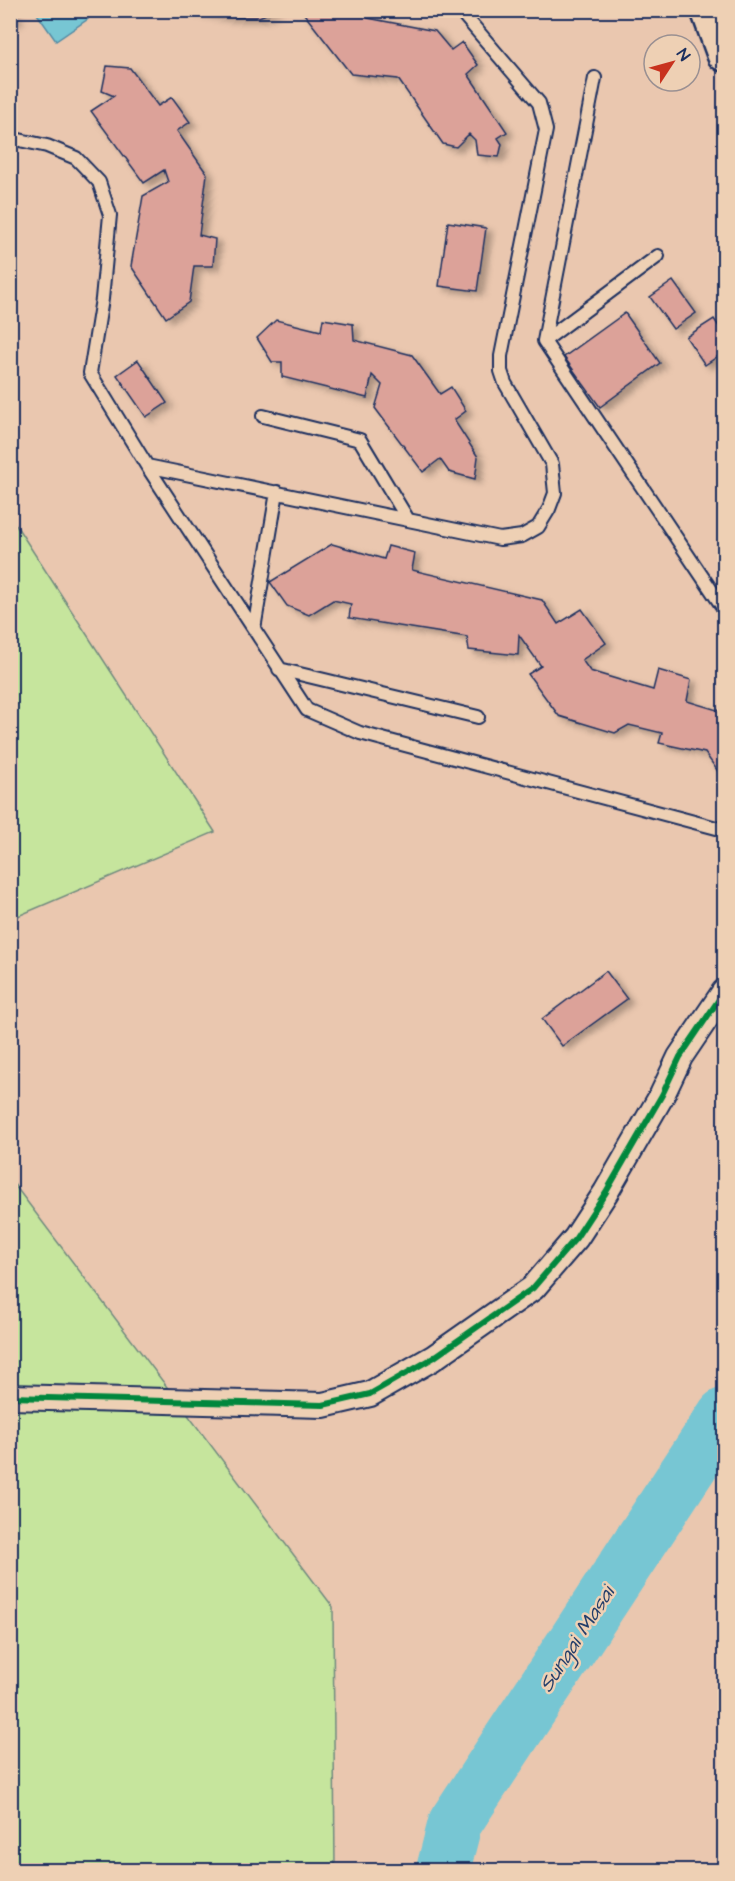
<svg xmlns="http://www.w3.org/2000/svg" width="735" height="1881" viewBox="0 0 735 1881" font-family="'Architects Daughter',sans-serif">
	<defs>
		<filter id="shadow"><feDropShadow dx="6" dy="4" stdDeviation="3" flood-color="#0004"/></filter>
	</defs>
	<rect width="100%" height="100%" fill="#eac7af"/>
	<filter id="ink" filterUnits="userSpaceOnUse"><feTurbulence type="fractalNoise" baseFrequency=".0167" numOctaves="2"/><feDisplacementMap in="SourceGraphic" scale="12" xChannelSelector="R" yChannelSelector="G"/><feConvolveMatrix kernelMatrix="1 2 1 2 8 2 1 2 1" color-interpolation-filters="sRGB"/></filter>
	<g filter="url(#ink)">
		<!-- green -->
		<path fill="#c6e59d" stroke="#708a7e" stroke-width="1.5" d="M10,516L215,832L11,919H10Z
			M10,1179L333,1607L335,1870H11Z"/>
		<!-- water -->
		<path fill="#77c6d3" stroke="#528aa4" stroke-width="1.5" d="M35,11H82L88,19L56,41Z"/>
		<g fill="none" stroke-linecap="round" stroke-linejoin="round">
			<!-- river -->
			<path stroke="#77c6d3" stroke-width="54" d="M443,1870L455,1823L724,1415"/>
		</g>
		<!-- building -->
		<path fill="#dca299" stroke="#1b2f5e" stroke-width="1.5" filter="url(#shadow)" d="M10,10L17,19L10,23Z
			M187,10H276L259,17H227Z
			M301,10H363L368,18L435,31L451,50L462,42L478,65L468,74L507,132L498,138L502,144L499,157L477,155L475,140L469,134L456,147L443,144L398,79L351,74Z
			M107,66L130,68L158,106L172,97L190,122L177,131L207,174L199,235L215,239L213,266H194L189,302L166,318L131,266L143,196L168,182L164,170L144,183L91,111L114,96L102,91Z
			M448,222L486,228L477,291L439,286Z
			M673,281L696,313L673,329L650,297Z
			M625,313L660,363L600,407L564,357Z
			M323,319L353,324L354,340L412,355L440,394L451,387L466,411L454,420L478,457L475,479L449,472L440,459L423,472L375,408L382,385L372,375L367,398L282,377V362H272L257,338L276,320L321,331Z
			M714,319L724,334V352L705,365L686,337Z
			M138,360L167,403L146,417L117,375Z
			M332,544L384,559L388,546L415,553L412,570L542,600L558,624L582,609L606,643L582,660L590,671L653,690L658,670L691,680L687,701L724,712V780L705,753L659,743L662,733L629,725L615,733L559,716L528,674L541,666L519,635L518,655L469,650L467,637L349,618L351,604L333,600L309,615L287,606L270,582Z
			M606,971L627,999L562,1046L542,1019Z"/>
		<g fill="none" stroke-linecap="round" stroke-linejoin="round">
			<!-- lane casing -->
			<g stroke="#1b2f5e" stroke-width="16">
				<path id="lane" d="M595,78L544,341L724,609
					M10,138L47,146L76,158L99,182L110,215L102,299L90,373L147,466L307,710L360,733L724,830
					M544,341L658,256
					M263,416L360,440L407,518
					M147,466L500,539L522,536L538,527L549,509L555,493L552,464L505,383L501,371V356L546,130L539,103L463,14L446,10
					M254,629L277,492
					M279,669L478,717"/>
			</g>
			<!-- street casing -->
			<g stroke="#1b2f5e" stroke-width="28">
				<path id="street" d="M10,1397L323,1405L370,1394L433,1358L533,1288L576,1238L606,1192L662,1095L680,1057L724,992"/>
			</g>
			<!-- secondary casing -->
			<g stroke="#1b2f5e" stroke-width="38">
				<path id="secondary" d="M708,10L724,54"/>
			</g>
			<!-- lane -->
			<use href="#lane" stroke="#eed0b4" stroke-width="12"/>
			<!-- street -->
			<use href="#street" stroke="#eed0b4" stroke-width="24"/>
			<!-- secondary -->
			<use href="#secondary" stroke="#eed0b4" stroke-width="33"/>
			<!-- cycleway casing -->
			<g stroke="#eed0b4" stroke-width="10">
				<path id="cycleway" d="M10,1397L323,1405L370,1394L433,1358L533,1288L576,1238L606,1192L662,1095L680,1057L724,992"/>
			</g>
			<!-- cycleway -->
			<use href="#cycleway" stroke="#00873e" stroke-width="6"/>
		</g>
	</g>
	<g text-anchor="middle" stroke-width="5" stroke-linejoin="round" paint-order="stroke">
		<!-- water labels -->
		<g font-size="21" font-style="italic" fill="#243e6a" stroke="#eed0b4">
			<text transform="translate(576 1639) rotate(-57)" y="7">Sungai Masai</text>
		</g>
	</g>
	<!-- margin -->
	<rect width="735" height="1881" fill="none" stroke="#eed0b4" stroke-width="36"/>
	<rect x="18" y="18" width="699" height="1845" fill="none" stroke="#1b2f5e" stroke-width="2" filter="url(#ink)"/>
	<!-- north arrow -->
	<g transform="translate(672 63) rotate(54)"><circle r="28" fill="#eed0b4" stroke="#9a9092" stroke-width="1.5"/>
	<path d="M0-4.5L10 22L0 15L-10 22Z" fill="#c8321e"/>
	<text y="-9" font-size="16" font-weight="bold" text-anchor="middle" fill="#1b2f5e">N</text>
	</g>
</svg>
